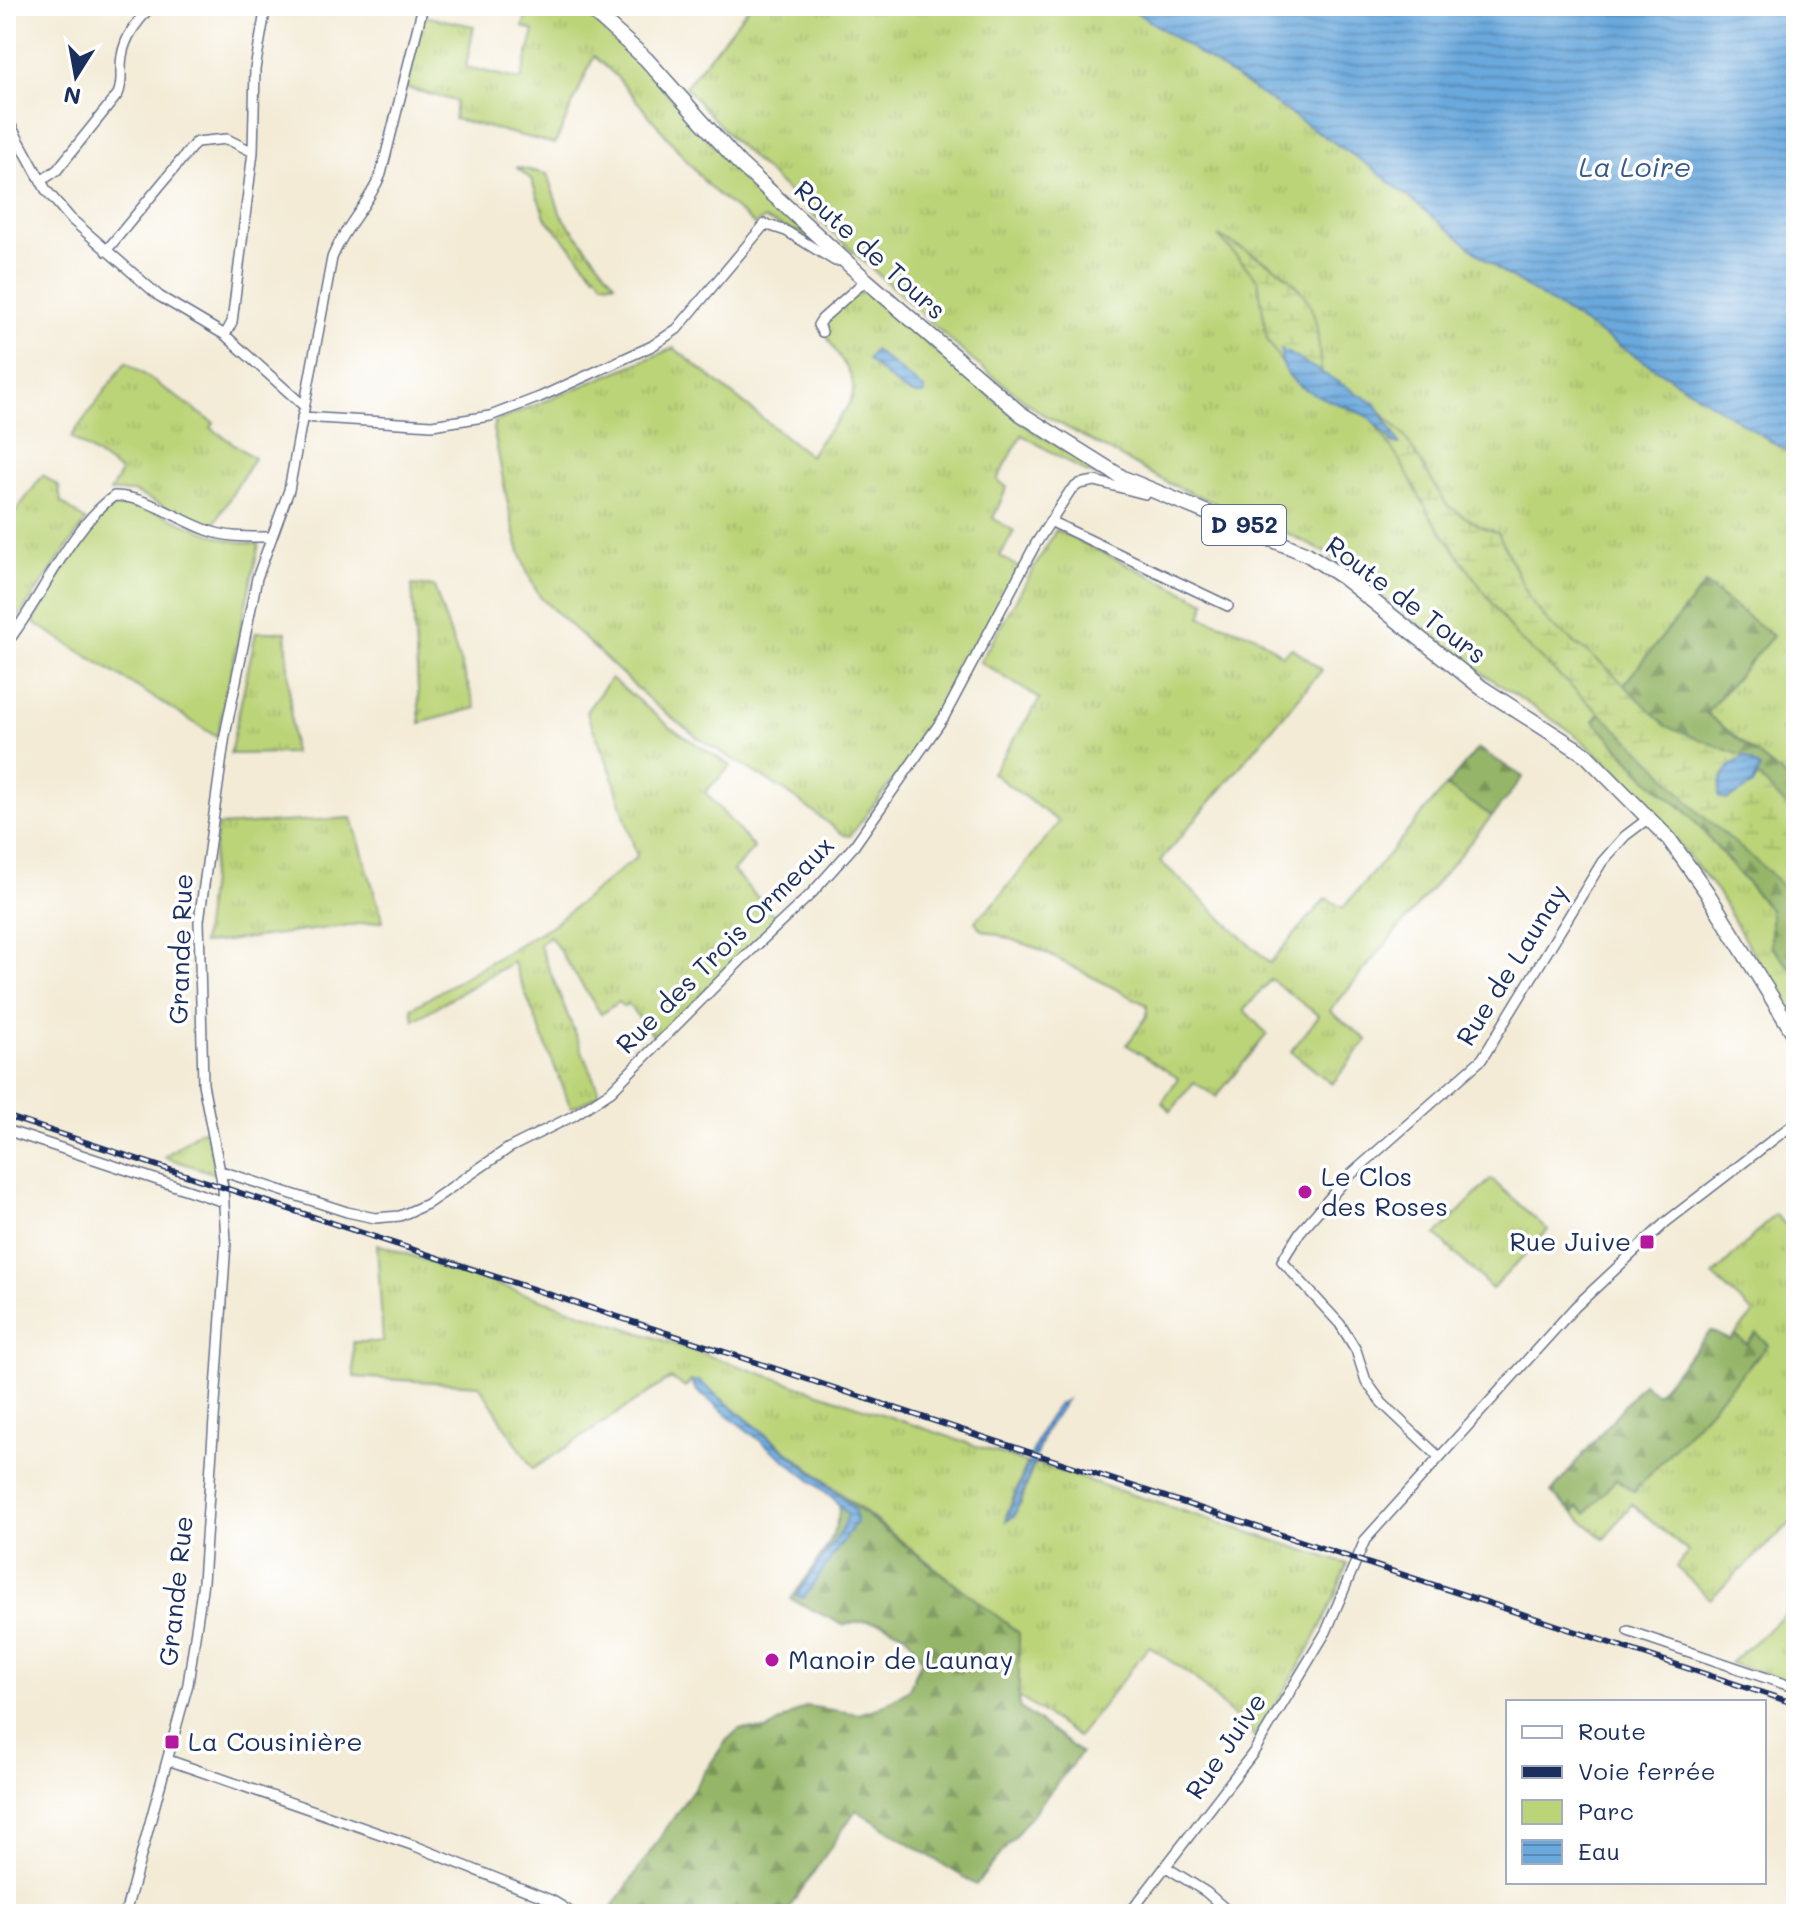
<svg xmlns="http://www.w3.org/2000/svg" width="1802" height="1920" viewBox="0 0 1802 1920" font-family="Mali,sans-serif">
	<defs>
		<pattern id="grass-tufts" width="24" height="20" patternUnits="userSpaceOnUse" patternTransform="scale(2)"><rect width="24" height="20" fill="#bcd478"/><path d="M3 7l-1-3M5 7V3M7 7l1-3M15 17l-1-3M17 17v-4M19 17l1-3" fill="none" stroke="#a1b66a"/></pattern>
		<pattern id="forest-firs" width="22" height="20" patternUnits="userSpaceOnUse" patternTransform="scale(2)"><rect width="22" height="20" fill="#95b668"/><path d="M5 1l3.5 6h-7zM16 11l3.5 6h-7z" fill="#799459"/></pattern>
		<pattern id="wetland-marsh" width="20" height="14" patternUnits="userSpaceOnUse" patternTransform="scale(2)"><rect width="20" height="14" fill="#bcd478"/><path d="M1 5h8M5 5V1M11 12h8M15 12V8" fill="none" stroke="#a1b66a"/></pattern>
		<pattern id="water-rules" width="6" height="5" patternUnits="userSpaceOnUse" patternTransform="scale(2)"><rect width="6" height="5" fill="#6ba9dd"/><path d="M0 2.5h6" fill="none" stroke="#578ab6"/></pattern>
	</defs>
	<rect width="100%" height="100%" fill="#fff"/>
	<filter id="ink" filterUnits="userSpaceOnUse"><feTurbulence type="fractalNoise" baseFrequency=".0125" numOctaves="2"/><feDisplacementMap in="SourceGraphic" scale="16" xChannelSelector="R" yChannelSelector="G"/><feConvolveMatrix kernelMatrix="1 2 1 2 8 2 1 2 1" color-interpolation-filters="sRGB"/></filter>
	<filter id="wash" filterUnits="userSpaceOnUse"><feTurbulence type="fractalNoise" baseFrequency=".006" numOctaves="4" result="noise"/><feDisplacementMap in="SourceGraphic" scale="32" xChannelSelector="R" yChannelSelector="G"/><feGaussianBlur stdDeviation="1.8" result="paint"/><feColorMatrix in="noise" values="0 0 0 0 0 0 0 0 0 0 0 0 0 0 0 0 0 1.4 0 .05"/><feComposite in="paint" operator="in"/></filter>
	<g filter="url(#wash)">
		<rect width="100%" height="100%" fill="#f3ebd6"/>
		<!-- grass -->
		<path fill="url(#grass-tufts)" stroke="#6c826b" stroke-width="2" d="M529,6H577L630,51L716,148L826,251L794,231L764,219L755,225L709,187L616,76L594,56L555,144L454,119L456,101L406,88L423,16L474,26L466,67L521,80L534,31L523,27Z
			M750,6H1127L1371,167L1499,270L1796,457V786L1706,713L1705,584L1649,781L1686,811L1771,911L1772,946L1792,970L1796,969V1028L1717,891L1624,777L1574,734L1479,671L1326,553L1283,531L1170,484L1042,414L972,360L812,214L733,140L685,87Z
			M516,167L547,174L561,215L615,283L603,282L596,273L595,275L545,217L531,179Z
			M864,291L1031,430L1124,486L1086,472L1022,435L997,480L1007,487L993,518L1014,531L1000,556L1019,568L933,728L850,836L844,835L787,792L701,740L653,703L541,598C512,555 505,480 493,429L495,422L674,348L810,456C820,436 843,418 851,400C864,369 818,346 826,319L851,297Z
			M126,362L214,423L211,428L254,458L211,529L134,492H110L121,472L71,437Z
			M43,475L59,487L61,502L86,521L6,635V525Z
			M1056,530L1206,602L1201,617L1256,636L1282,655L1292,648L1322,670L1160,861L1270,963L1326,898L1343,908L1446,786L1492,816L1330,1011L1367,1040L1332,1084L1291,1051L1319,1016L1271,979L1244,1010L1267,1034L1216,1097L1194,1082L1171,1111L1162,1103L1178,1078L1127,1045L1147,1016V1005L1034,947L980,929L975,921L995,902L1059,822L992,773L1040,699L980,662Z
			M412,585L434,587L476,708L420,723Z
			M256,632H286L293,753L230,754Z
			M611,678L670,727L731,766L705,792L754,848L733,871L779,921L656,1040L627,1003L624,1007L618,1002L601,1014L550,936L539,944L600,1095L571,1108L513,962L414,1020L412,1008L552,925L637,857L611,771L586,712Z
			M352,818L383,921L202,944L217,826Z
			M206,1130L216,1174L164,1157L200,1131Z
			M1491,1179L1548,1230L1492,1289L1436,1235Z
			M1775,1214L1796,1235V1518L1710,1599L1676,1567L1688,1552L1632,1504L1604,1539L1574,1513L1577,1506L1586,1513L1616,1478L1634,1492L1746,1345L1735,1335L1754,1313L1713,1276Z
			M377,1244L1027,1463L1006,1515L1021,1504L1034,1463L1347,1564C1326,1628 1290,1682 1255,1737L1196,1679L1149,1646L1078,1737L1019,1697L1018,1633L699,1381H691L685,1388L671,1378L533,1469L479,1385L354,1377L353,1342H383Z
			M1796,1605V1671L1785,1681L1730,1663Z"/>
		<!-- forest -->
		<path fill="url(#forest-firs)" stroke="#587263" stroke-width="2" d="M1705,584L1773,636L1706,713L1796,786V969L1793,970L1771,946V911L1686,811L1649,781L1594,721Z
			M1478,748L1523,777L1492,816L1446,786Z
			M1711,1331L1730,1340L1735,1335L1746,1344L1757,1333L1768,1345L1634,1492L1616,1479L1586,1513L1578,1507L1574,1513L1551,1493L1643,1383L1656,1394Z
			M840,1495L1019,1633V1707L1081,1753L976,1885L856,1810L785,1914H608L726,1741L739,1729L767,1730L806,1706L859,1714L881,1707L909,1689L922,1659L907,1635L884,1624L867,1621L843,1625L791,1599C815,1564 841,1539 840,1495Z"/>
		<!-- wetland -->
		<path fill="url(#wetland-marsh)" stroke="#6c826b" stroke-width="2" d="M1218,236C1256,257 1303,273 1315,319C1319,337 1319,357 1322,375L1281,349L1289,375L1267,339L1258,280Z
			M1382,412L1405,437L1447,505L1479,526L1498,533L1530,600L1549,623L1606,667L1666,726L1745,757C1728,765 1718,777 1719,797L1753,785L1758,776L1796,816V901L1768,871L1697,811L1654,763L1514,634L1431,517L1400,461L1372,420L1394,444L1399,443Z"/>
		<!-- park -->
		<path fill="#bcd478" stroke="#6c826b" stroke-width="2" d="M124,502C171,511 209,543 259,544L217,737L33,622C53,589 87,515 124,502Z"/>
		<!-- water -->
		<path fill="url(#water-rules)" stroke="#436c9e" stroke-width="2" d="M1127,6H1796V457L1499,270L1371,167Z
			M1281,349L1376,404L1399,444H1394C1386,435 1378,424 1368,417C1340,400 1278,394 1281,349Z
			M874,350L924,389L925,394C908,400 886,375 872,364L868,359Z
			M1745,757L1760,768L1753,785L1727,800L1719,797C1718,777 1728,765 1745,757Z
			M691,1381H699L840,1495L855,1511L856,1522L804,1598L796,1596L842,1530L848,1515L833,1498L696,1390Z
			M1066,1400L1045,1431L1014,1517L1006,1521L1042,1428L1058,1404Z"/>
	</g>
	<g filter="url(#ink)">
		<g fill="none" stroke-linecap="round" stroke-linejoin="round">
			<!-- minor casing -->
			<g stroke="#677188" stroke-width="12">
				<path id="minor" d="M6,117L46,190L70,218L159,296L225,335L304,406
					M41,181L57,170L118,94C124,80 119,71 122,56C125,36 138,21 151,6
					M106,251L196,142L227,139L253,152
					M822,332L818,325L822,319L866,280
					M225,335L232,322L253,152L255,69L266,6
					M302,417L432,425L490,416L540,397L652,346L677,329L765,224L786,231L835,261L844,260
					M1050,521L1228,606
					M6,644C42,599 68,530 114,496C149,497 175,518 207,530C228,538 248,537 270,537
					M6,1130L224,1202
					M221,1171L347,1212L375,1218L400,1216L427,1204L509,1148L573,1116L611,1091L741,960L811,894L854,846L944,717L1035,545L1070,491L1079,484L1095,481L1145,494L1151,490
					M1438,1456L1382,1403L1366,1381L1356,1350L1340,1324L1282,1261L1300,1232L1348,1177L1482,1059L1602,862L1625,836L1650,817
					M1628,1631L1796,1688
					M168,1760L415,1846L553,1901L574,1914
					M1166,1867L1206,1892L1231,1914
					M125,1914L188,1684L203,1582L226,1242L223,1187L203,1084L199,921L225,735L257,578L289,490L332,258C344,227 369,204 381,174L423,6
					M1129,1914L1253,1753L1326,1632L1365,1540L1575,1307L1666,1222L1796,1122"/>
			</g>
			<!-- primary casing -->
			<g stroke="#677188" stroke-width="17">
				<path id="primary" d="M587,6L646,59L739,163L866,280L1021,414L1123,478L1307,554L1344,578L1482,688L1586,755L1669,839L1706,891L1796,1037"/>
			</g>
			<!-- minor -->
			<use href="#minor" stroke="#fff" stroke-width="9"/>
			<!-- primary -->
			<use href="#primary" stroke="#fff" stroke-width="14"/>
			<!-- rail casing -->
			<g stroke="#1b2f5e" stroke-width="6">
				<path id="rail" d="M6,1116L1796,1704"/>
			</g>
			<!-- rail -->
			<use href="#rail" stroke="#fff" stroke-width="3" stroke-dasharray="9" stroke-linecap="butt"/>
		</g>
	</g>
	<!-- markers -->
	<g fill="#b5179e" stroke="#fff" stroke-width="3">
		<circle cx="1305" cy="1192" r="8"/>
		<rect x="1639" y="1234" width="16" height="16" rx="4"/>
		<circle cx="772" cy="1660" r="8"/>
		<rect x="164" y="1734" width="16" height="16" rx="4"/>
	</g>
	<g text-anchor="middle" stroke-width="7" stroke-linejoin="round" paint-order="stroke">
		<!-- shield labels -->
		<rect fill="#fff" stroke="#5f6d8e" stroke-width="2" x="1202" y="505" width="84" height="40" rx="6"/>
		<g font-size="24" font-weight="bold" fill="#1b2f5e">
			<text x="1244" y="533">D 952</text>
		</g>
		<!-- street labels -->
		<g font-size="26" fill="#1b2f5e" stroke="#fff">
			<text transform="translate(870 250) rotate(42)" y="9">Route de Tours</text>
			<text transform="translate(1406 600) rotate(37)" y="9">Route de Tours</text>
			<text transform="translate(725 945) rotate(-45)" y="9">Rue des Trois Ormeaux</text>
			<text transform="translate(181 949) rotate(-88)" y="9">Grande Rue</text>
			<text transform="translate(1512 965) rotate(-58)" y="9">Rue de Launay</text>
			<text transform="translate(176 1591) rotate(-84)" y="9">Grande Rue</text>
			<text transform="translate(1226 1746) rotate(-56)" y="9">Rue Juive</text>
		</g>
		<!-- poi labels -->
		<g font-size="26" fill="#1b2f5e" stroke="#fff" text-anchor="start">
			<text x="1321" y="1186">Le Clos<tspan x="1321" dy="30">des Roses</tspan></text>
			<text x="1631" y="1251" text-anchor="end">Rue Juive</text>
			<text x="788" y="1669">Manoir de Launay</text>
			<text x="188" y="1751">La Cousinière</text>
		</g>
		<!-- water labels -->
		<g font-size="28" font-style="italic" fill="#375a8a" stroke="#fff">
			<text x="1635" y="177">La Loire</text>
		</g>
	</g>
	<!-- margin -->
	<rect width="1802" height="1920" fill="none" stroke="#fff" stroke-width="32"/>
	<!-- legend -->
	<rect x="1506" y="1700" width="260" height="184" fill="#ffffff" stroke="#a4acbf" stroke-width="2"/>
	<rect x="1522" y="1726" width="40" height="12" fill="#ffffff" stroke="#a4acbf" stroke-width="2"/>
	<text x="1578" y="1740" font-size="24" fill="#1b2f5e">Route</text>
	<rect x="1522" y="1766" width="40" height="12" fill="#1b2f5e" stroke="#a4acbf" stroke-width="2"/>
	<text x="1578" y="1780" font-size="24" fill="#1b2f5e">Voie ferrée</text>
	<rect x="1522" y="1800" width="40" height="24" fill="#bcd478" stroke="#a4acbf" stroke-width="2"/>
	<text x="1578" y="1820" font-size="24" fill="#1b2f5e">Parc</text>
	<rect x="1522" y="1840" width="40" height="24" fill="url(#water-rules)" stroke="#a4acbf" stroke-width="2"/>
	<text x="1578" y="1860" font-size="24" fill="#1b2f5e">Eau</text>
	<!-- north arrow -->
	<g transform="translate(76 76) rotate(191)" stroke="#ffffff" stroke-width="6" paint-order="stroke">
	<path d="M0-6L14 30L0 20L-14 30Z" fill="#1b2f5e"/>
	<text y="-12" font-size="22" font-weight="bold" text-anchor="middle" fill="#1b2f5e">N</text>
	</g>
</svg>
